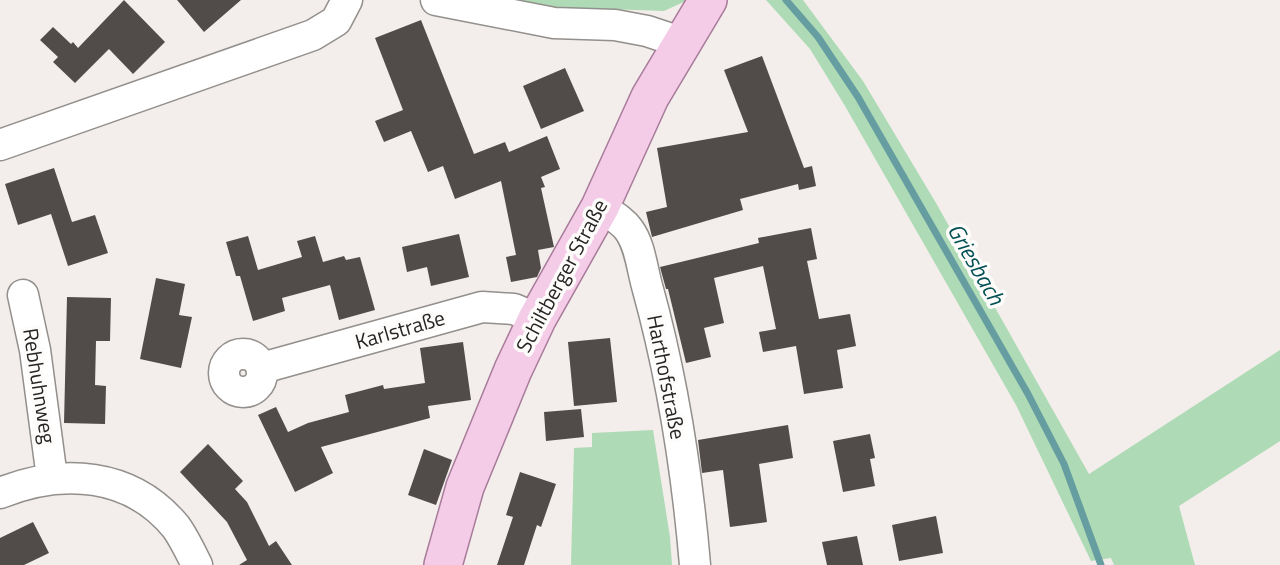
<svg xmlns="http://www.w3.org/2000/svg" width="1280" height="565" viewBox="0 0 1280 565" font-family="'Titillium Web',sans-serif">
	<rect width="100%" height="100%" fill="#f3eeeb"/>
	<!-- grass -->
	<path fill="#aedbb5" d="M520,0H688L664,11L547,7Z
		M766,0H803L863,81L936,203L1089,474L1280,350V441L1179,506L1195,565H1114L1111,558L1091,561L1016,405L845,106L810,49Z
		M653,430L670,537L672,565H571L574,448L592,447V433Z"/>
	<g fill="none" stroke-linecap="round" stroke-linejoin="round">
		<!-- stream -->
		<path stroke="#659da1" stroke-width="7" d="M786,0L818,37L858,97L1028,394L1064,464L1101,565"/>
	</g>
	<!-- building -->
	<path fill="#514c4a" d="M124,0L165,42L133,74L109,49L75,83L53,62L58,57L40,40L53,27L71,44L73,42L78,48Z
		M177,0H241L204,32Z
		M421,20L474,154L505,142L509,152L547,136L560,169L541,177L545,187L541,188L554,247L538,250L541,268L537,277L511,282L506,257L516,255L501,181L455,199L443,166L428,172L411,131L384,142L375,121L403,110L375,38Z
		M762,56L804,168L812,166L816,186L799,190L798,184L740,199L743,210L652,237L646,212L667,207L657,148L748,132L724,70Z
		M565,68L584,111L541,129L523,86Z
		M54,168L72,222L95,215L108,253L68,266L51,214L18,225L5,184Z
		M811,228L817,259L807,261L819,319L850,314L856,346L837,350L843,388L804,394L796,346L763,352L759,332L776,329L763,266L714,278L724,323L704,328L711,357L686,363L668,289H666L660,267L759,243L758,238Z
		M459,234L469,277L431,286L427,267L407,272L402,247Z
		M248,236L258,270L302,257L297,241L315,236L323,262L344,256L346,260L360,257L375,310L339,320L330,285L282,298L285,311L253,321L240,276H236L226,242Z
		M156,278L185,284L179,315L192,317L181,368L140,359Z
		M67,297L111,298L110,341H96L95,385L106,386L105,424L64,423Z
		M610,338L617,402L574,406L568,342Z
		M463,342L471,400L428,406L430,418L321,447L333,473L295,492L258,415L276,407L288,432L308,423L349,412L345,395L383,385L384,389L425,383L420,348Z
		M581,409L584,437L546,441L544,412Z
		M788,425L793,458L759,464L767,522L730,527L723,470L702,473L698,440Z
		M870,434L875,458L870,459L875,486L843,492L833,441Z
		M208,444L243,481L235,489L247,502L269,546L276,541L292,565H239L247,560L227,522L180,472Z
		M424,449L452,460L436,505L408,495Z
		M520,472L556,484L541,527L537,525L524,565H497L513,517L506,515Z
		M936,516L943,553L899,561L892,525Z
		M33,522L49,553L24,565H0V538Z
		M857,536L863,565H827L822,542Z"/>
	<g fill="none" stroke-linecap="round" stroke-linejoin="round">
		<!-- minor casing -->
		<g stroke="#938f8c" stroke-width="33">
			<path id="minor" d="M436,0L554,23L615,25L647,31L683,43
				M0,145L313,35L336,21L347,0
				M600,207C610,214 622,220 629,230C640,245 642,268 647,286C672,376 687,471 695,565
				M23,295L35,350L52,478
				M224 373a19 19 0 1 1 38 0a19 19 0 1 1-38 0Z
				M262,368L482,307L514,309L537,319
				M0,493C62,468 131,472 176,527C184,538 191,553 197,565"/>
		</g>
		<!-- major casing -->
		<g stroke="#a77b99" stroke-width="40">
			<path id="major" d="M443,565L465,487L513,370L537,319L600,207L650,97L708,0"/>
		</g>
		<!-- minor -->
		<use href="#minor" stroke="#fff" stroke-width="30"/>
		<!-- major -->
		<use href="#major" stroke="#f4cce8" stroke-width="37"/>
	</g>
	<g text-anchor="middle" stroke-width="7" stroke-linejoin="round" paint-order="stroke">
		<!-- street labels -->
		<g font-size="21" fill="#272524" stroke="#fefcfb">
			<text transform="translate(562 276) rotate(-62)" y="7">Schiltberger Straße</text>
			<text transform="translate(400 330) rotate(-16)" y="7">Karlstraße</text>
			<text transform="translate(666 377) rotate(79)" y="7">Harthofstraße</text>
			<text transform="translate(39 386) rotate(81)" y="7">Rebhuhnweg</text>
		</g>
		<!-- water labels -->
		<g font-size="23" font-style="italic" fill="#035154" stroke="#fefcfb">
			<text transform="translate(976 264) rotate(60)" y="8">Griesbach</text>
		</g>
	</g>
</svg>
